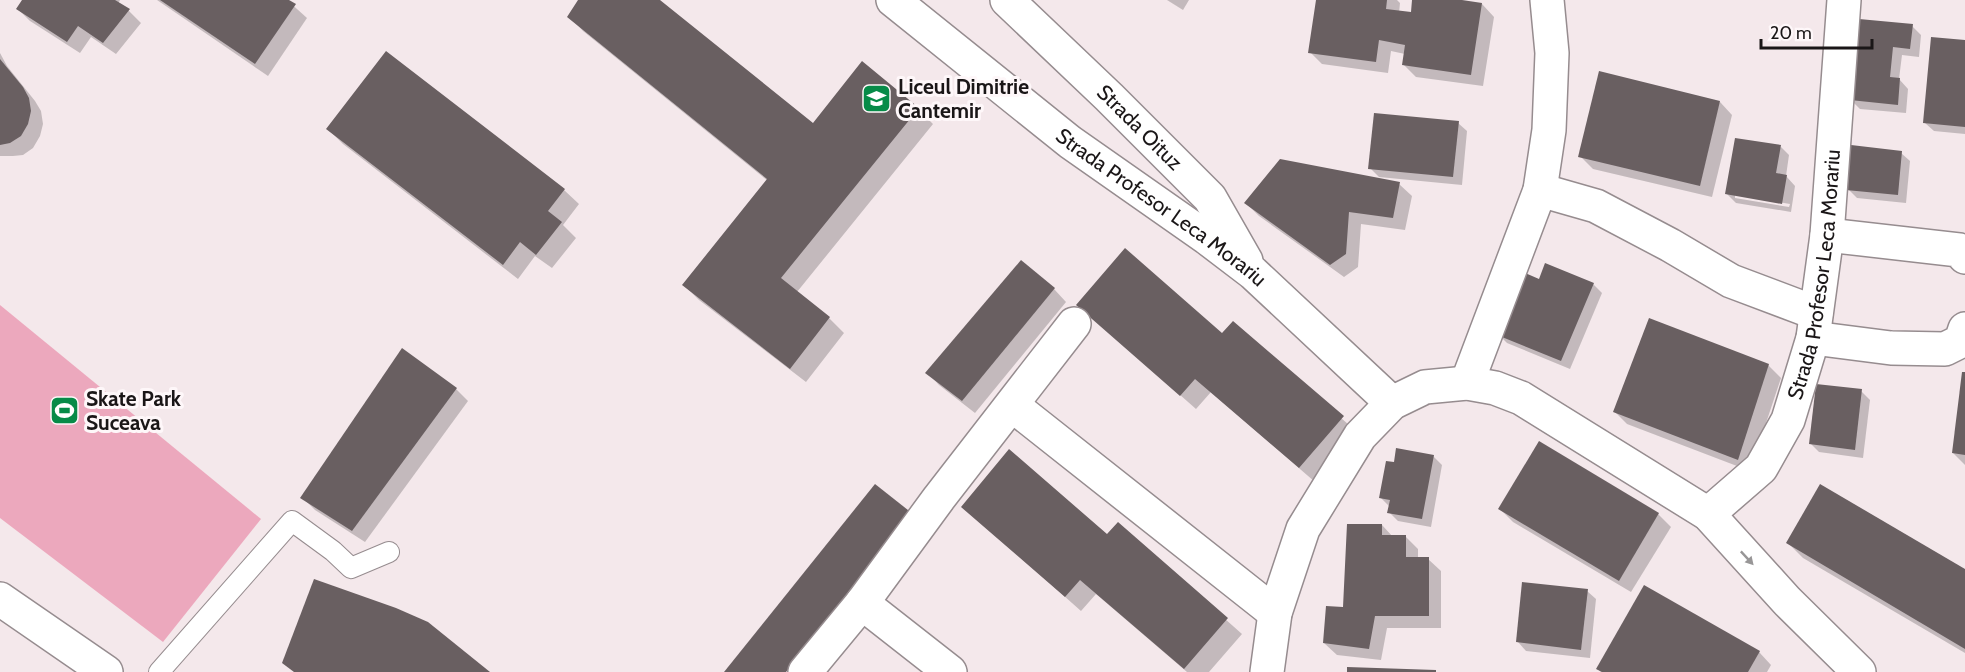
<svg xmlns="http://www.w3.org/2000/svg" width="1965" height="672" font-family="Cabin,sans-serif">
<rect width="100%" height="100%" fill="#f4e8eb"/>
<path fill="#eca8bd" d="M0 305 261 519 163 642 0 518Z"/>
<g fill="#0003" fill-rule="evenodd">
<path d="M24 0H120L118 4 129 11 141 23 116 54 91 37 80 53 30 21 18 9Z"/>
<path d="M157 0H287L307 18 268 76Z"/>
<path d="M580 0H658L813 125 862 63 918 109 933 124 797 292 829 318 844 333 806 382 699 300 684 285 768 181 583 31 569 16Z"/>
<path d="M1167 0H1189L1183 10Z"/>
<path d="M1318 0H1397L1400 3 1399 13 1412 14 1414 0H1452L1482 4 1494 17 1483 86 1416 77 1403 64 1405 54 1391 51 1388 73 1322 64 1310 52Z"/>
<path d="M1860 20 1912 26 1921 35 1919 57 1902 55 1899 79 1908 89 1906 113 1860 109 1851 100Z"/>
<path d="M1965 41V134L1934 131 1925 123Z"/>
<path d="M0 53 7 66 35 101 41 111 43 124 40 136 33 148 23 155 13 156H0Z"/>
<path d="M1720 102 1732 115 1712 197 1593 169 1580 156Z"/>
<path d="M1458 123 1467 131 1462 185 1379 177 1370 168Z"/>
<path d="M328 129 564 190 579 204 563 225 576 238 552 268 535 256 518 279 343 144Z"/>
<path d="M1781 147 1789 155 1786 176 1795 186 1791 212 1736 203 1727 194ZM1735 195 1790 204 1789 207 1735 198Z"/>
<path d="M1901 153 1910 161 1906 203 1857 198 1848 189Z"/>
<path d="M1399 184 1412 196 1405 230 1361 224 1358 267 1344 277 1259 216 1246 203Z"/>
<path d="M1540 281 1593 284 1602 293 1570 369 1507 343 1498 334Z"/>
<path d="M1054 289 1066 302 975 413 939 385 927 372Z"/>
<path d="M1078 305 1223 335 1233 323 1357 432 1315 482 1211 392 1196 409Z"/>
<path d="M1768 365 1781 378 1750 471 1627 424 1615 412Z"/>
<path d="M1965 374V465L1953 453Z"/>
<path d="M456 389 468 401 365 542 315 510 302 497Z"/>
<path d="M1861 391 1870 400 1863 458 1819 452 1810 443Z"/>
<path d="M1540 443 1658 514 1671 527 1631 592 1513 522 1500 509Z"/>
<path d="M1433 456 1442 465 1431 527 1398 521 1389 512 1390 507 1381 498 1395 464Z"/>
<path d="M963 506 1107 536 1118 524 1242 634 1209 672H1187L1096 594 1081 611Z"/>
<path d="M1382 525 1393 537H1406L1418 549V559H1428L1441 571V628H1387L1381 660 1337 655 1324 643 1344 608Z"/>
<path d="M1788 543 1965 571V653L1803 558Z"/>
<path d="M1587 591 1596 599 1590 658 1526 651 1518 642Z"/>
<path d="M1759 652 1771 665 1767 672H1601L1598 669Z"/>
</g>
<g fill="#695f61">
<path d="M22 0H115L130 9 103 43 78 26 67 42 16 9Z"/>
<path d="M160 0H289L296 4 255 64Z"/>
<path d="M578 0H660L813 123 862 61 919 108 781 278 830 317 790 369 682 285 767 179 567 17Z"/>
<path d="M1316 0H1387L1386 9 1411 12 1412 0H1462L1482 3 1471 75 1402 65 1405 45 1379 40 1376 62 1308 53Z"/>
<path d="M1859 19 1913 24 1910 49 1893 47 1890 77 1900 78 1898 105 1850 100Z"/>
<path d="M1931 37 1965 40V127L1923 123Z"/>
<path d="M386 51 565 189 548 211 562 222 536 255 520 242 503 265 326 129Z"/>
<path d="M0 59 23 87 29 98 31 111 28 124 21 136 10 143 0 145Z"/>
<path d="M1599 71 1720 101 1700 186 1578 157Z"/>
<path d="M1374 113 1459 121 1453 177 1368 169Z"/>
<path d="M1735 138 1781 145 1776 173 1787 175 1782 204 1725 194Z"/>
<path d="M1851 145 1902 151 1898 195 1846 190Z"/>
<path d="M1280 159 1400 182 1393 218 1349 212 1346 254 1330 265 1244 203Z"/>
<path d="M1125 248 1222 333 1233 321 1344 416 1299 468 1195 379 1180 396 1076 305Z"/>
<path d="M1021 260 1055 288 962 401 925 373Z"/>
<path d="M1545 263 1594 283 1561 361 1497 335 1523 272 1539 279Z"/>
<path d="M1649 318 1769 364 1738 460 1613 412Z"/>
<path d="M402 348 457 388 352 531 300 498Z"/>
<path d="M1962 372H1965V455L1952 453Z"/>
<path d="M1816 384 1862 389 1855 450 1809 444Z"/>
<path d="M1539 441 1659 513 1619 581 1498 509Z"/>
<path d="M1396 448 1434 455 1422 519 1387 513 1390 500 1379 498 1386 461 1394 462Z"/>
<path d="M1009 449 1107 534 1118 522 1228 618 1184 669 1080 580 1065 597 961 507Z"/>
<path d="M875 484 913 514 786 672H724Z"/>
<path d="M1820 484 1965 569V649L1786 543Z"/>
<path d="M1347 524H1382V535H1406V557H1429V616H1375L1369 649 1323 643 1326 606 1343 607Z"/>
<path d="M314 579 396 608 428 622 490 672H294L282 663Z"/>
<path d="M1522 582 1588 589 1581 650 1516 642Z"/>
<path d="M1644 585 1760 651 1748 672H1602L1596 669Z"/>
<path d="M1347 667 1436 670V672H1347Z"/>
</g>
<g fill="none" stroke-linecap="round" stroke-linejoin="round">
<defs>
<path id="lane" d="M159 672 292 521 333 551 351 568 389 552"/>
<g id="street">
<path id="s1" d="M893 0 1070 142 1207 238 1253 273 1392 403"/>
<path id="s2" d="M1007 0 1109 97 1210 198 1246 261"/>
<path d="M1540 190 1596 206 1670 245 1731 281 1816 313"/>
<path d="M1827 235 1959 250 1965 257"/>
<path d="M1813 338 1891 348 1945 349 1961 341 1965 329"/>
<path d="M1467 383 1540 190 1549 130 1552 53 1547 0"/>
<path d="M1012 405 1275 613"/>
<path id="s3" d="M1708 514 1761 468 1788 420 1813 338 1827 235 1844 0"/>
<path d="M862 603 950 672"/>
<path d="M805 672 862 603 939 498 1074 324"/>
<path d="M1267 672 1275 613 1303 529 1360 436 1392 403 1425 387 1467 383 1495 388 1521 398 1708 514 1787 601 1859 672"/>
</g>
<path id="secondary" d="M0 599 106 672"/>
</defs>
<use href="#lane" stroke="#968c8f" stroke-width="22"/>
<use href="#street" stroke="#968c8f" stroke-width="36"/>
<use href="#secondary" stroke="#968c8f" stroke-width="36"/>
<use href="#lane" stroke="#fff" stroke-width="20"/>
<use href="#street" stroke="#fff" stroke-width="33"/>
<use href="#secondary" stroke="#fff" stroke-width="33"/>
</g>
<defs><path id="oneway-solid" d="M-6-.8H1V-3.2L6.5 0L1 3.2V.8H-6Z" transform="scale(1.5)"/></defs>
<use fill="#989697" href="#oneway-solid" transform="translate(1747 558) rotate(47)"/>
<defs>
<symbol id="university-square" viewBox="-11 -11 22 22"><rect x="-9" y="-9" width="18" height="18" rx="4" fill="#078b48" stroke="#fef7f9"/><path d="M0-5L7-2L0 1L-7-2ZM-4 1L0 2.5L4 1V4Q0 6-4 4Z" fill="#fff"/></symbol>
<symbol id="stadium-square" viewBox="-11 -11 22 22"><rect x="-9" y="-9" width="18" height="18" rx="4" fill="#078b48" stroke="#fef7f9"/><path d="M0-5a6.5 5 0 1 0 0 10a6.5 5 0 1 0 0-10ZM-3.5-1.8h7v3.6h-7Z" fill="#fff"/></symbol>
</defs>
<g fill-rule="evenodd">
<use href="#university-square" x="860" y="82" width="33" height="33"/>
<use href="#stadium-square" x="48" y="394" width="33" height="33"/>
</g>
<g text-anchor="middle" stroke-width="6" stroke-linejoin="round" paint-order="stroke">
<g font-size="21" font-weight="bold" fill="#1a1617" stroke="#fef7f9" text-anchor="start">
<text x="898" y="94">Liceul Dimitrie<tspan x="898" dy="24">Cantemir</tspan></text>
<text x="86" y="406">Skate Park<tspan x="86" dy="24">Suceava</tspan></text>
</g>
<g font-size="21" fill="#1a1617" stroke="#fef7f9">
<text dy="7" stroke="none"><textPath href="#s2" startOffset="184">Strada Oituz</textPath></text>
<text dy="7" stroke="none"><textPath href="#s1" startOffset="339">Strada Profesor Leca Morariu</textPath></text>
<text dy="7" stroke="none"><textPath href="#s3" startOffset="274">Strada Profesor Leca Morariu</textPath></text>
</g>
</g>
<path d="M1761 39v9h111v-9" fill="none" stroke="#1a1617" stroke-width="3"/>
<text x="1770" y="39" font-size="18" fill="#1a1617" stroke="#fef7f9" stroke-width="4.5" paint-order="stroke">20 m</text>
</svg>
